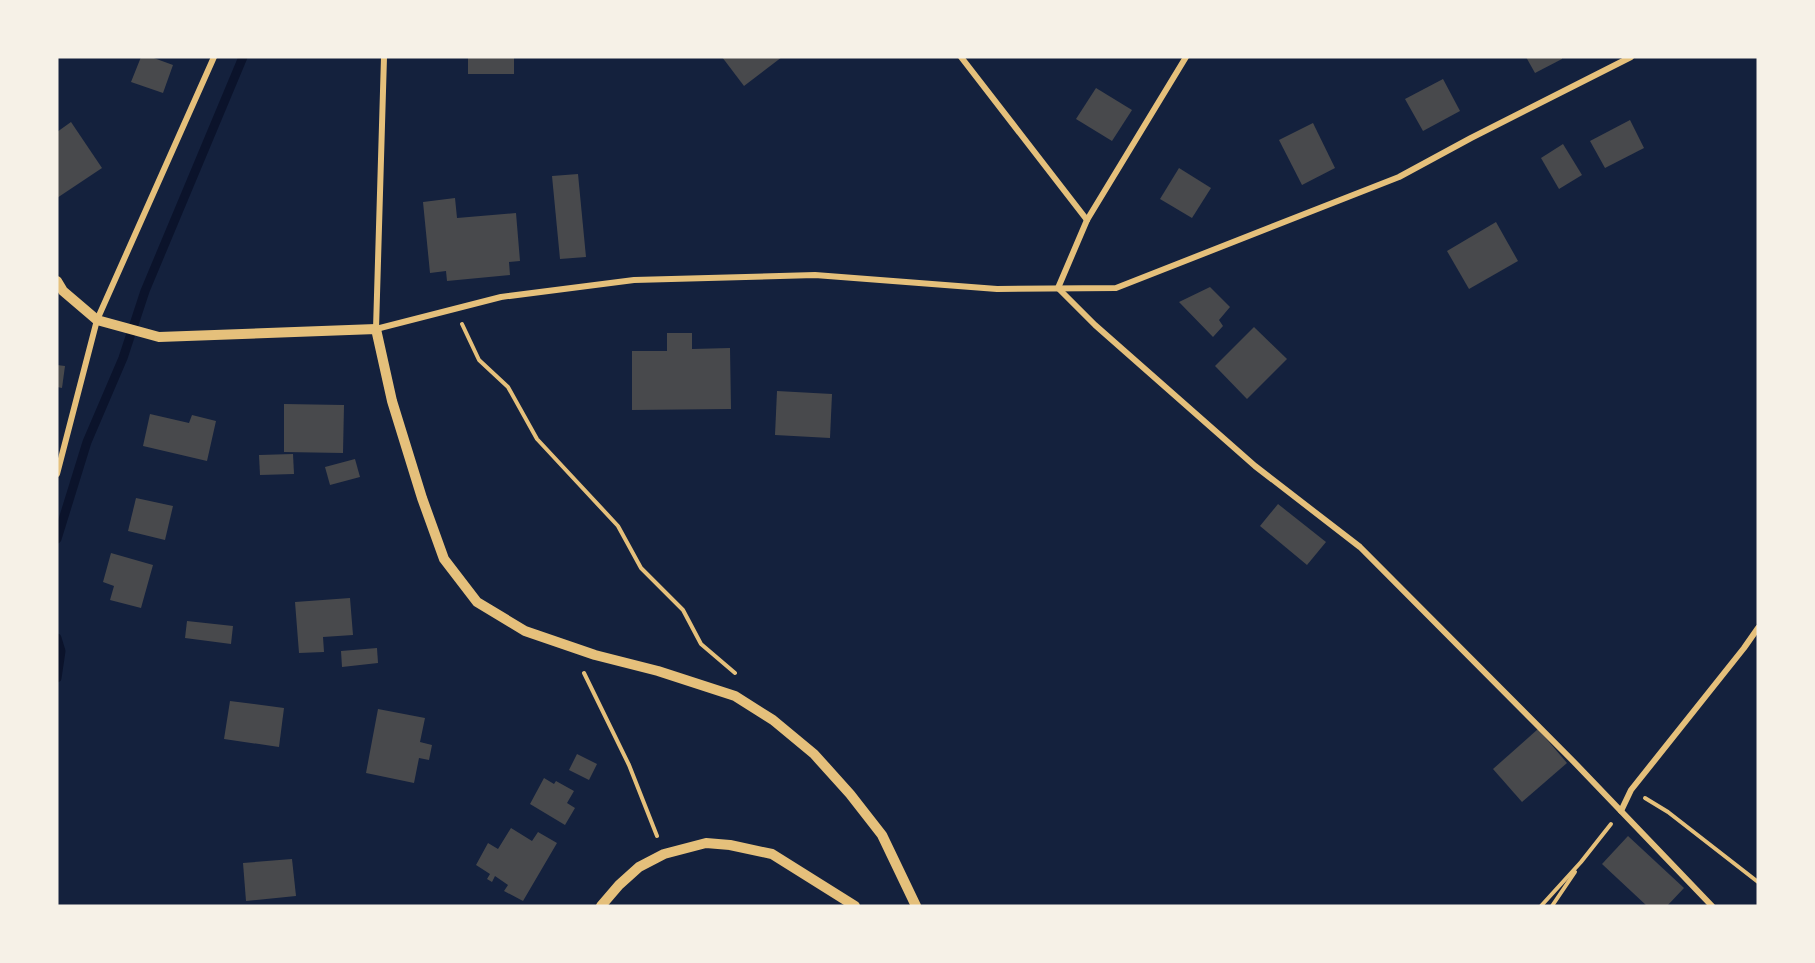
<svg xmlns="http://www.w3.org/2000/svg" width="1815" height="963" font-family="Ubuntu,sans-serif">
<rect width="100%" height="100%" fill="#14213d"/>
<g fill="none" stroke-linecap="round" stroke-linejoin="round">
<g stroke="#0b132b" stroke-width="9">
<path d="M57 539 87 442 123 358 145 291 243 57"/>
<path d="M57 638 61 651 57 678"/>
</g>
</g>
<g fill="#48494c">
<path d="M141 57H151L173 65 163 93 131 82Z"/>
<rect x="468" y="57" width="46" height="17"/>
<path d="M722 57H782L744 86Z"/>
<path d="M1526 57H1562V59L1535 73Z"/>
<path d="M1443 79 1460 111 1423 131 1405 99Z"/>
<path d="M1096 88 1132 110 1112 141 1076 119Z"/>
<path d="M1630 120 1644 148 1605 168 1590 141Z"/>
<path d="M71 122 102 168 57 198V132Z"/>
<path d="M1313 123 1335 168 1302 185 1279 140Z"/>
<path d="M1563 144 1582 175 1559 189 1541 158Z"/>
<path d="M1179 168 1211 188 1192 218 1160 199Z"/>
<path d="M578 174 586 257 560 259 552 176Z"/>
<path d="M455 198 457 218 516 213 520 261 509 262 510 275 447 281 446 271 430 273 423 202Z"/>
<path d="M1496 222 1518 261 1469 289 1447 251Z"/>
<path d="M1210 287 1230 307 1219 320 1223 326 1213 337 1179 302Z"/>
<path d="M1254 327 1287 359 1247 399 1215 366Z"/>
<path d="M667 333H692V349L730 348 731 409 632 410V351H667Z"/>
<path d="M57 365 65 366 62 388 57 387Z"/>
<path d="M777 391 832 394 830 438 775 435Z"/>
<path d="M284 404 344 405 343 453 284 452Z"/>
<path d="M150 414 189 423 192 415 216 421 207 461 143 446Z"/>
<path d="M293 454 294 474 260 475 259 455Z"/>
<path d="M355 459 360 477 330 485 325 467Z"/>
<path d="M136 498 173 506 165 540 128 531Z"/>
<path d="M1278 504 1326 542 1307 565 1260 526Z"/>
<path d="M111 553 153 565 141 608 110 600 114 586 103 582Z"/>
<path d="M350 598 353 635 323 637 324 652 299 653 295 602Z"/>
<path d="M187 621 233 626 231 644 185 638Z"/>
<path d="M377 648 378 663 342 667 341 651Z"/>
<path d="M230 701 284 708 279 747 224 739Z"/>
<path d="M378 709 425 718 420 742 432 745 429 760 419 758 414 783 366 773Z"/>
<path d="M1538 729 1567 763 1522 802 1493 769Z"/>
<path d="M577 754 597 764 589 780 569 770Z"/>
<path d="M544 778 554 784 556 781 574 791 567 803 575 808 565 825 530 804Z"/>
<path d="M511 828 532 841 538 832 557 843 523 901 504 891 508 885 495 876 492 882 487 879 490 874 476 865 488 843 498 849Z"/>
<path d="M1628 836 1684 888 1667 906H1647L1602 864Z"/>
<path d="M292 859 296 896 246 901 243 863Z"/>
</g>
<g fill="none" stroke-linecap="round" stroke-linejoin="round">
<g stroke="#e5c07b" stroke-width="4">
<path d="M462 324 479 360 508 387 537 439 618 526 641 568 683 610 701 644 735 673"/>
<path d="M584 673 629 765 657 836"/>
<path d="M1645 798 1668 812 1758 882"/>
<path d="M1541 906 1581 862 1611 824"/>
<path d="M1552 906 1575 872"/>
</g>
<g stroke="#e5c07b" stroke-width="6">
<path d="M384 57 376 329 501 297 634 280 815 275 997 289 1116 288 1399 177 1471 138 1631 57"/>
<path d="M961 57 1087 220"/>
<path d="M1058 288 1095 325 1255 466 1360 547 1572 760 1712 906"/>
<path d="M1058 288 1087 220 1186 57"/>
<path d="M57 474 97 320 214 57"/>
<path d="M1621 811 1631 790 1744 648 1758 628"/>
</g>
<g stroke="#e5c07b" stroke-width="10">
<path d="M57 281 63 291 97 320 159 337 376 329 392 401 422 498 444 559 477 602 525 631 595 655 658 671 735 696 773 720 814 754 850 794 882 835 916 906"/>
<path d="M601 906 619 885 639 867 664 854 706 843 730 845 772 854 855 906"/>
</g>
</g>
<rect width="1815" height="963" fill="none" stroke="#f6f1e7" stroke-width="117"/>
</svg>
